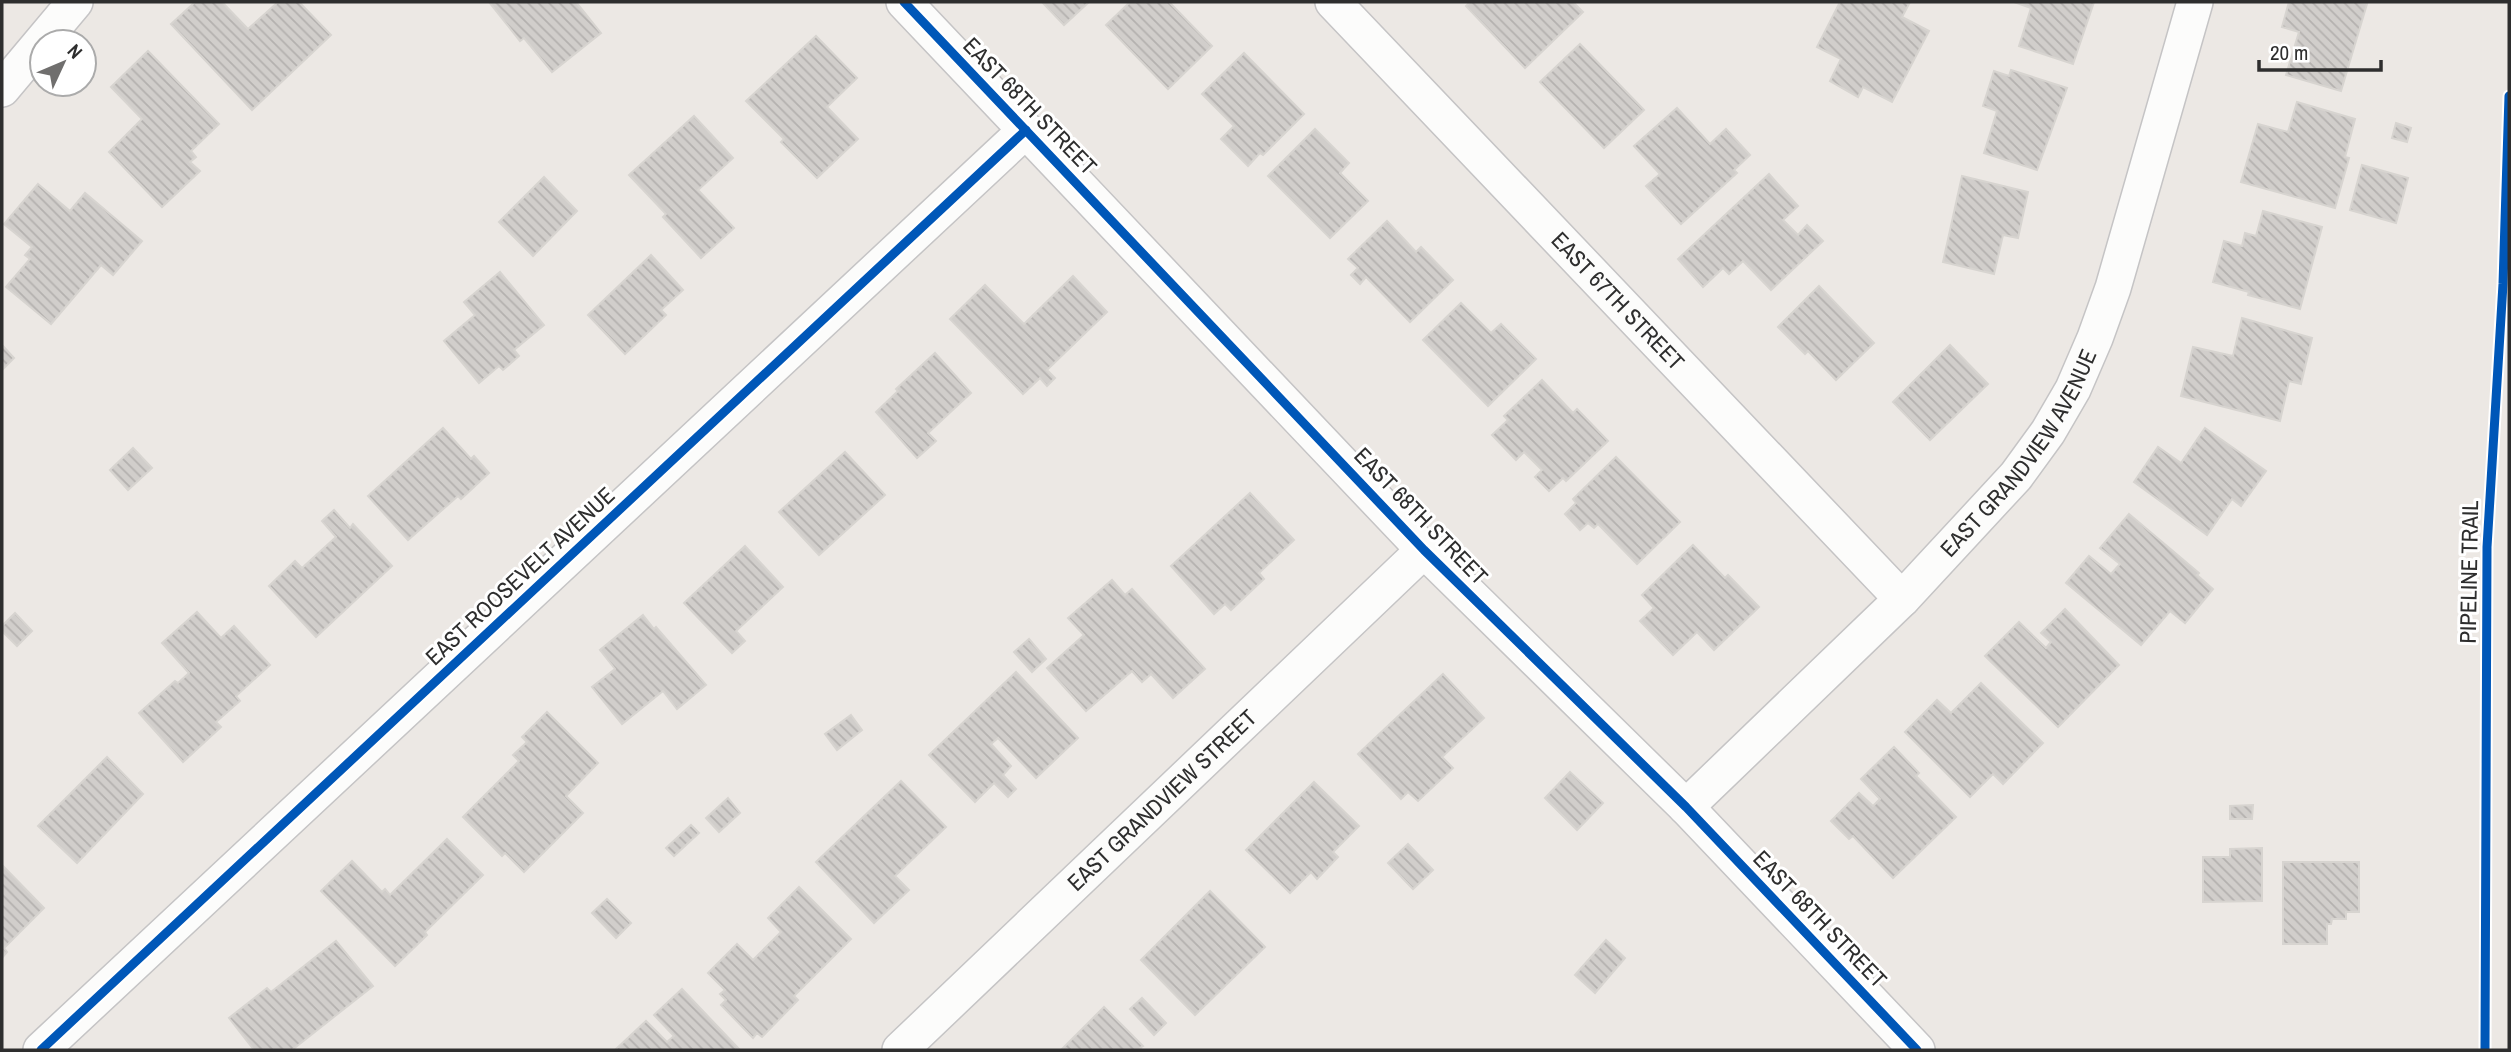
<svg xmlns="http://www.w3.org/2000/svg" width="2511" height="1052" font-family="'Archivo Narrow',sans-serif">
<defs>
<pattern id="building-back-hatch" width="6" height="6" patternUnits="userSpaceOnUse" patternTransform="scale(1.75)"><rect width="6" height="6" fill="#d1cecb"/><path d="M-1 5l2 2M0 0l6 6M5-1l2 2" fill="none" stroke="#b4b1af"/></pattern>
</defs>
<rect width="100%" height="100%" fill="#ece8e4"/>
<g fill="url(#building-back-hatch)" stroke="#d7d4d0" stroke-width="2">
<path d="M195 2H222L248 29 278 2H299L331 35 252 110 171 24Z"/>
<path d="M489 2H576L601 33 552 72 524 38 520 41Z"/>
<path d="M1042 2H1089L1064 25Z"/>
<path d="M1130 2H1169L1212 46 1168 89 1106 25Z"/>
<path d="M1470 2H1573L1583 12 1525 68 1466 6Z"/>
<path d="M1840 2H1910L1902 17 1929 31 1892 102 1863 87 1858 97 1830 81 1841 59 1817 47Z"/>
<path d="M2014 2H2094L2073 64 2019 46 2031 8Z"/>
<path d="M2289 2H2360L2367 4 2341 91 2286 75 2299 32 2282 27Z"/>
<path d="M816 36 857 78 827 107 858 139 817 178 781 142 784 139 746 101Z"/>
<path d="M1580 44 1644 110 1604 148 1540 82Z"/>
<path d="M148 51 219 124 191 151 196 157 190 162 200 171 162 207 109 152 142 119 111 87Z"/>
<path d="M1244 53 1304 114 1263 155 1260 153 1248 166 1221 139 1234 126 1202 94Z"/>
<path d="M2011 70 2067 88 2037 170 1984 153 1997 111 1983 106 1994 71 2009 76Z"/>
<path d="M2297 102 2355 119 2345 157 2349 158 2335 208 2241 182 2258 124 2288 132Z"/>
<path d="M1677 108 1710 144 1726 129 1750 155 1734 170 1737 173 1681 224 1646 186 1660 174 1634 146Z"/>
<path d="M694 116 733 158 698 190 734 228 701 258 663 217 666 214 629 175Z"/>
<path d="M2396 123 2411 128 2407 142 2392 138Z"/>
<path d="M1315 129 1349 163 1340 173 1368 201 1330 238 1268 176Z"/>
<path d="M2362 165 2408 178 2396 223 2350 210Z"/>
<path d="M1769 174 1798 206 1783 220 1798 235 1807 225 1823 241 1771 290 1743 261 1729 274 1723 268 1703 287 1678 259Z"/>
<path d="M1962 176 2028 192 2018 238 2003 235 1994 274 1943 262Z"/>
<path d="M544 177 577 211 533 256 499 222Z"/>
<path d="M38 184 70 211 85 193 142 241 113 275 101 265 51 324 6 287 30 259 25 255 32 247 4 224Z"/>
<path d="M2263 211 2322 227 2300 309 2248 295 2249 292 2213 282 2224 241 2242 246 2245 233 2256 236Z"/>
<path d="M1387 221 1416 252 1421 247 1453 280 1410 322 1366 277 1360 284 1351 275 1358 268 1348 259Z"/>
<path d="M651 255 683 290 661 310 666 315 625 354 588 315Z"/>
<path d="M500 272 544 325 514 350 519 356 503 370 499 366 479 383 444 341 475 315 464 302Z"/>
<path d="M1073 276 1107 312 1047 370 1055 378 1047 386 1040 378 1023 394 950 319 985 285 1024 324Z"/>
<path d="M1819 286 1874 343 1836 380 1808 351 1805 354 1778 327Z"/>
<path d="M1461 303 1491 333 1501 324 1536 359 1488 406 1423 340Z"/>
<path d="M2242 318 2312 338 2301 384 2289 381 2280 421 2181 396 2193 347 2233 356Z"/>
<path d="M2 345 14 358 2 370Z"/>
<path d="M1950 345 1988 384 1930 440 1893 402Z"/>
<path d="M935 353 971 393 928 433 936 441 917 458 876 412 898 391 896 389Z"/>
<path d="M1542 380 1573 413 1577 409 1608 441 1566 481 1563 478 1549 491 1535 477 1542 470 1524 452 1516 460 1492 435 1508 420 1504 416Z"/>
<path d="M443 428 471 459 474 456 489 473 461 499 458 496 408 540 368 496Z"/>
<path d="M2205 428 2266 471 2241 506 2232 499 2207 535 2134 482 2158 447 2181 463Z"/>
<path d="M133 448 152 468 128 490 110 470Z"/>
<path d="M845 452 885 495 819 555 779 512Z"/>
<path d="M1616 457 1680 522 1637 564 1598 524 1594 528 1588 523 1580 530 1565 514 1576 503 1573 499Z"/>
<path d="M1250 493 1294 540 1259 573 1264 579 1231 610 1225 604 1214 614 1171 566Z"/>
<path d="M334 510 350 528 353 524 392 566 316 637 269 586 295 561 302 568 336 537 322 521Z"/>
<path d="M2129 514 2199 573 2197 575 2213 589 2185 623 2170 611 2141 645 2066 583 2089 556 2111 574 2120 564 2100 548Z"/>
<path d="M1693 545 1725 578 1728 575 1759 607 1714 650 1697 632 1673 655 1640 621 1654 608 1642 595Z"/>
<path d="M745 546 783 587 736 631 745 641 732 653 684 603Z"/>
<path d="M1112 580 1125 595 1132 589 1205 669 1173 698 1151 674 1142 682 1132 671 1086 711 1047 668 1084 635 1068 618Z"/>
<path d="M2065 609 2119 665 2058 727 1985 656 2019 622 2046 648 2051 642 2041 633Z"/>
<path d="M197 612 221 638 234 626 270 665 236 696 240 701 216 722 221 727 183 762 139 713 175 681 178 683 189 673 162 643Z"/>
<path d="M15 613 32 631 17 646 2 631V626Z"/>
<path d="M643 615 654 629 656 627 706 685 677 709 663 691 622 724 592 687 615 669 600 650Z"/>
<path d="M1029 639 1046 659 1032 672 1014 652Z"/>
<path d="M1016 672 1078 738 1036 778 998 738 991 744 1011 766 1003 775 1016 789 1008 797 994 783 975 802 929 755Z"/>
<path d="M1443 674 1484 718 1442 757 1453 768 1418 801 1408 792 1401 799 1358 754Z"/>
<path d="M1981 683 2043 743 2003 784 1993 774 1970 797 1905 732 1937 700 1951 713Z"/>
<path d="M547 712 598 763 566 796 583 813 524 872 505 853 502 856 463 817 519 761 513 755 527 742 522 737Z"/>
<path d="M851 715 862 730 837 750 825 734Z"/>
<path d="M1894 747 1919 773 1916 776 1956 817 1893 878 1853 836 1849 839 1831 821 1859 793 1873 806 1880 799 1861 779Z"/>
<path d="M107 757 143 794 77 863 38 826Z"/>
<path d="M1570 772 1603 803 1577 830 1545 798Z"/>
<path d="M901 781 946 827 895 876 909 890 874 923 816 862Z"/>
<path d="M1314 782 1359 826 1333 852 1338 857 1317 879 1311 872 1290 893 1246 850Z"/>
<path d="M728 798 740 813 719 832 706 818Z"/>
<path d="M2253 805 2252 819H2230V806Z"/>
<path d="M691 825 699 833 674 856 666 848Z"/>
<path d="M447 839 483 875 425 932 427 935 395 966 321 891 352 861 382 892 385 889 390 895Z"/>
<path d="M1408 844 1433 870 1413 889 1388 863Z"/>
<path d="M2262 848V901L2203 902V857H2230V849Z"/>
<path d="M2283 862H2359V912H2346V919H2332L2331 924H2327V944H2283Z"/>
<path d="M2 865 44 908 4 948 7 952 2 958Z"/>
<path d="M799 887 851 939 794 996 798 1000 762 1037 757 1033 753 1038 721 1005 726 1000 720 994 725 990 708 973 737 944 753 960 781 932 768 918Z"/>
<path d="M1210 891 1265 947 1195 1015 1141 960Z"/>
<path d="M607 899 631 923 616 938 592 913Z"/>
<path d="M1606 940 1625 958 1595 993 1575 975Z"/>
<path d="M336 941 373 986 292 1050H254L229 1018 267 988 271 992Z"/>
<path d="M682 989 740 1050H615L646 1021 667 1042 674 1036 654 1015Z"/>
<path d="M1142 998 1166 1023 1154 1035 1130 1009Z"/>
<path d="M1104 1007 1143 1046 1140 1048 1142 1050H1061Z"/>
</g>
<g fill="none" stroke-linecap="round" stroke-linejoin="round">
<defs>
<g id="street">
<path d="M904 2 1424 550 1686 807 1917 1050"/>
<path id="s1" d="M1333 2 1902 599"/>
<path d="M2 89 75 2"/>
<path id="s2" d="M1686 807 1902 599 2016 476 2048 432 2073 389 2095 338 2113 288 2195 2"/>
<path d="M41 1050 1026 130"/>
<path id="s3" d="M900 1050 1424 550"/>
</g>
</defs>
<use href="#street" stroke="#c5c4c5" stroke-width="38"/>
<use href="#street" stroke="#fcfcfb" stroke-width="35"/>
<defs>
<g id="cycleway">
<path d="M904 2 1424 550 1686 807 1917 1050"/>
<path d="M41 1050 1026 130"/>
<path d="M2485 1050 2487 547 2503 284 2509 96"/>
</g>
</defs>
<use href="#cycleway" stroke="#fff" stroke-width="13"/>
<use href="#cycleway" stroke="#0057b8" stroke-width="9"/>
</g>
<g text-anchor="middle" stroke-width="6" stroke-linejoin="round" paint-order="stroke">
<g font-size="23" fill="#2e2e2e" stroke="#fff">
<text transform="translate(1030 106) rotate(46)" y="8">EAST 68TH STREET</text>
<text dy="8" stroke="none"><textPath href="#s1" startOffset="413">EAST 67TH STREET</textPath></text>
<text dy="8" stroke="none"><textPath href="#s2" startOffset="488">EAST GRANDVIEW AVENUE</textPath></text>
<text transform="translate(1421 516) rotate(46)" y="8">EAST 68TH STREET</text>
<text transform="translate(2469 572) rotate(-89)" y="8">PIPELINE TRAIL</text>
<text transform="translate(520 576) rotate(-43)" y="8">EAST ROOSEVELT AVENUE</text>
<text dy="8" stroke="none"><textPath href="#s3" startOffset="362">EAST GRANDVIEW STREET</textPath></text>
<text transform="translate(1820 919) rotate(46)" y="8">EAST 68TH STREET</text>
</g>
</g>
<rect width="2511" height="1052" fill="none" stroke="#2e2e2e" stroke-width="7"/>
<g transform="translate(63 63) rotate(46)"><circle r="33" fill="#ffffff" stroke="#ababab" stroke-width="2"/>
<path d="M0-5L12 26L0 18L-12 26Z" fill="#706f6e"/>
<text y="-10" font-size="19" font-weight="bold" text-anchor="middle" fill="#2e2e2e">N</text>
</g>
<path d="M2259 60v10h122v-10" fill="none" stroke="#2e2e2e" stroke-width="3.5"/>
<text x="2270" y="60" font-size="21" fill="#2e2e2e" stroke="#ffffff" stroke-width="5" paint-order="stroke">20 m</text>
</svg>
